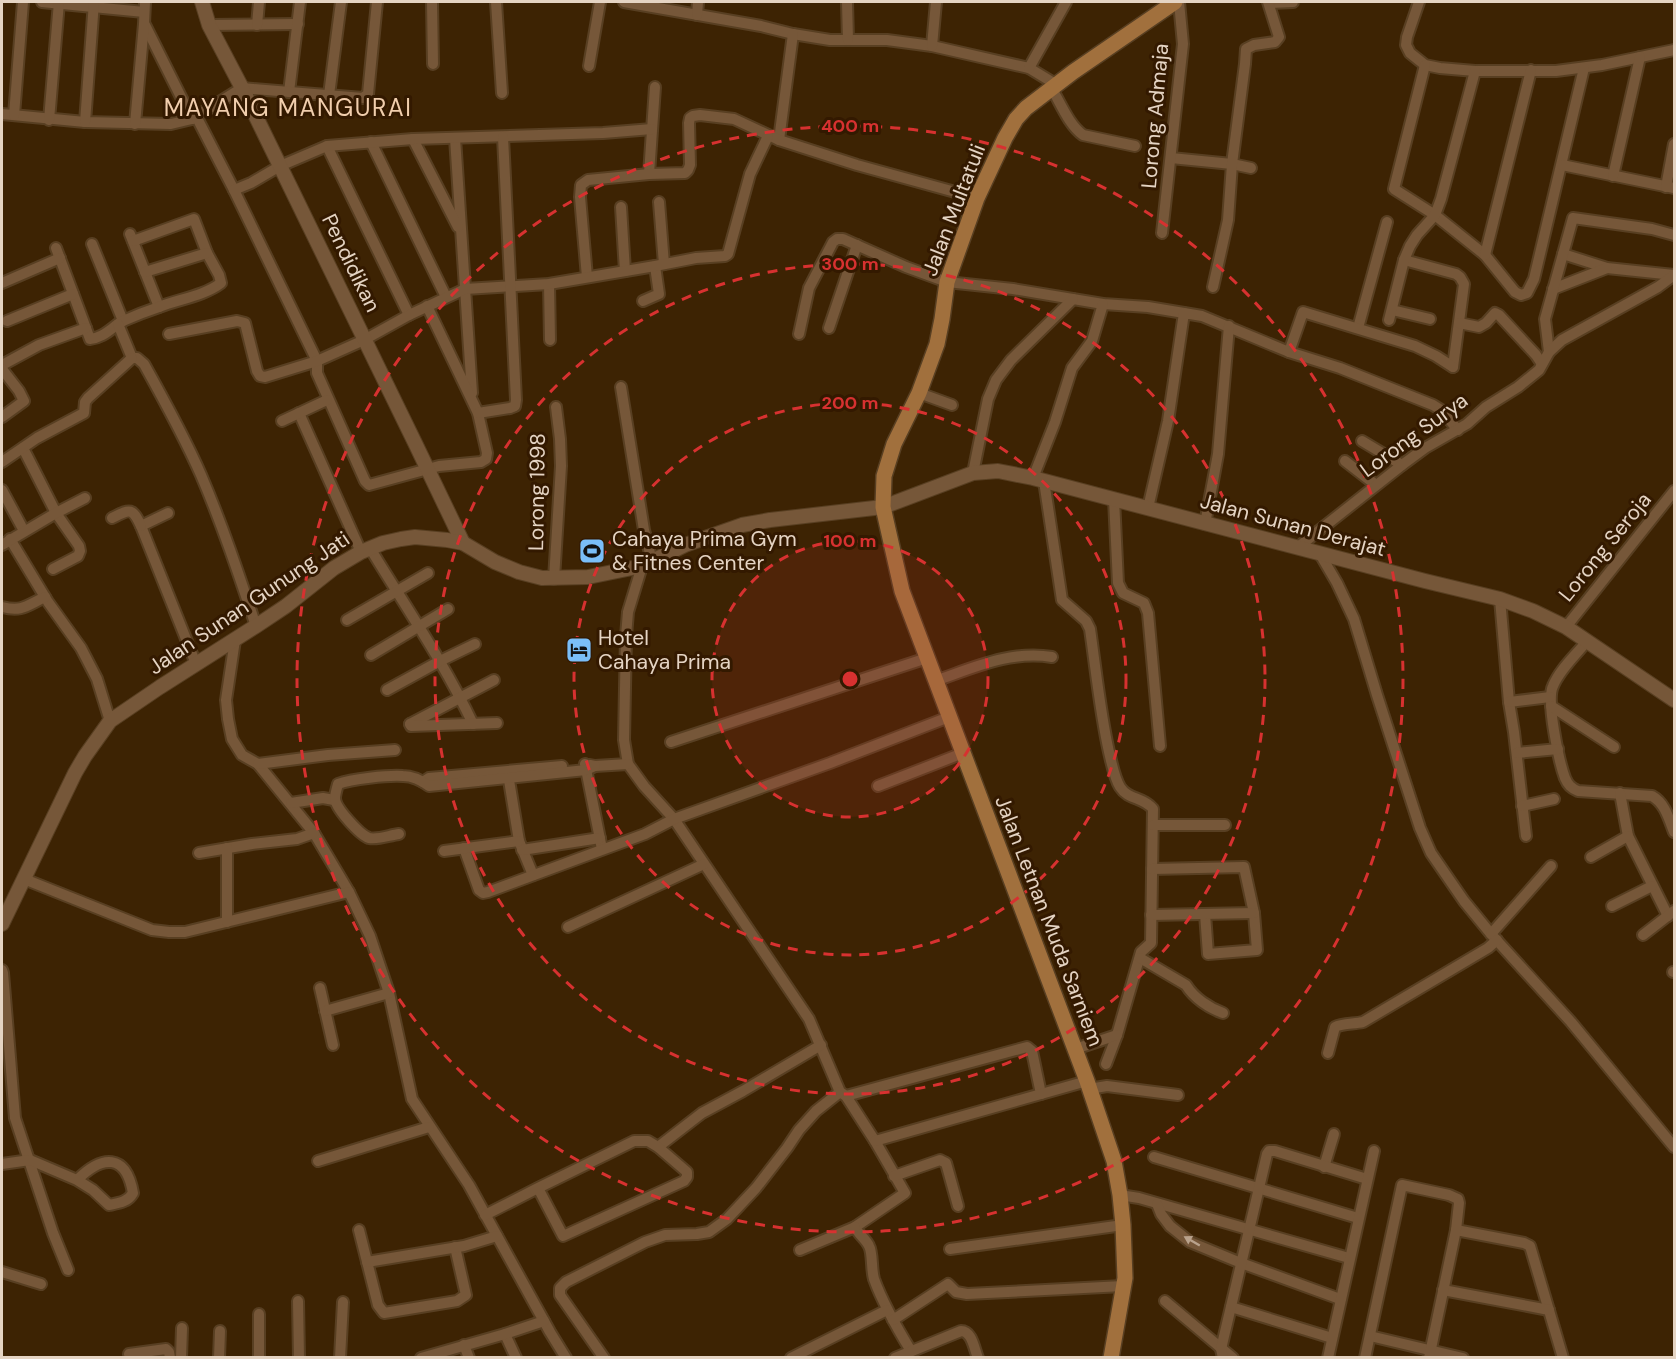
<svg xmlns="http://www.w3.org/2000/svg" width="1676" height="1359" font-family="'DM Sans',sans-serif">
<rect width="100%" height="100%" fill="#3d2303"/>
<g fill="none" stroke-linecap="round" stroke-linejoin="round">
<defs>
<g id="minor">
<path d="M42 2 144 12"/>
<path d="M432 2 433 64"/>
<path d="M496 2 502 93"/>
<path d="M624 2 761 26 793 34 830 40H887L932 46 1029 68 1057 85"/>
<path d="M847 2 848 40"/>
<path d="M1419 2 1407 37 1406 45 1410 53 1425 65 1440 68 1475 71H1556L1602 65 1674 50"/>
<path d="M1269 3 1293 2"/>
<path d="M697 15 698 2"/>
<path d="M145 25 192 119"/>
<path d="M209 25 298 24"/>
<path d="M257 25 259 2"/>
<path d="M932 46 936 2"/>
<path d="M1425 65 1394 189 1435 215 1485 255 1515 292 1521 295 1527 293 1534 279 1584 68"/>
<path d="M589 66 600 2"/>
<path d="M1029 68 1066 2"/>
<path d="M1052 89C1061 104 1069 125 1083 135L1135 146"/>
<path d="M289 92 300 2"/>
<path d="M329 95 341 2"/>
<path d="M2 114 85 122 171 124 192 119 242 88 363 98 368 94 377 2"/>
<path d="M14 115 23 2"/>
<path d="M196 116 234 190"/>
<path d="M49 120 59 2"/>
<path d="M85 122 94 2"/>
<path d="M135 124 144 24 145 2"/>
<path d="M455 138 472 393"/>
<path d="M413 139 458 227"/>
<path d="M779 140 793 34"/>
<path d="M371 142 446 297"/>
<path d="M327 146 409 315"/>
<path d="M1171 158 1232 164 1251 168"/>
<path d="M1562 165 1674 188"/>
<path d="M649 174 655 87"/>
<path d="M1613 176 1640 57"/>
<path d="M1666 187 1674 144"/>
<path d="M659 202 664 264"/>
<path d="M621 207 625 271"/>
<path d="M1162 233 1183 44 1179 2"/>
<path d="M130 234 159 307"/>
<path d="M92 244 123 321"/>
<path d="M56 248 90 339C104 338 112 327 123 321 134 316 147 311 159 307 179 299 204 296 221 283L219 275 207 253 194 219 133 241"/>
<path d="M1563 254 1607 268 1674 275"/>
<path d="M1485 255 1531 70"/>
<path d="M1404 260 1456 274 1460 277 1464 284 1453 367"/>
<path d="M145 272 207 253"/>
<path d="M587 277 580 197 581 185 588 180 649 174 685 173 688 170 690 165 689 123 690 118 693 116 700 115 734 119 779 140 857 165 977 198"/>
<path d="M2 283 60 258"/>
<path d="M549 284 550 340"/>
<path d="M1213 287 1228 220 1232 164 1245 64 1246 49 1254 45 1275 42 1279 37 1268 2"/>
<path d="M1553 289 1607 268"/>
<path d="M643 301 659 294 655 266"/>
<path d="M427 306 478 413 487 453 486 459 481 462 439 466 369 485 365 481 317 373V361L234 190 251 183 280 166 327 146 413 139 603 133 652 129"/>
<path d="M1392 310 1430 319"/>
<path d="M1389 320 1404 260 1410 246 1417 235 1435 215 1441 199 1475 71"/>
<path d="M7 321 73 294"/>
<path d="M1459 323 1479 327 1486 323 1495 313 1499 315 1536 355 1542 364"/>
<path d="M118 324 132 358H137L144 364C164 400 184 436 201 475 222 524 239 575 256 626"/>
<path d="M829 328 857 245"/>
<path d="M1358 328 1387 222"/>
<path d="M169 334 237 321 245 323 257 371 260 376 265 377 317 361 364 340 409 315 465 289 549 284 655 266 696 258 725 256 728 254 750 174 768 136"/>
<path d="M799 334 809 288 833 242 837 239H843L906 267 947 282 1013 289 1103 304 1148 307 1184 313"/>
<path d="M1289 352 1303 312 1415 346 1436 356 1453 367"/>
<path d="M1549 352 1545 319 1573 218 1652 229 1674 235"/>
<path d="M2 365 39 345 86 328"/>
<path d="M2 369 19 391 24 401 2 417"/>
<path d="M621 387 644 530 652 561"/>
<path d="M919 393 952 405"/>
<path d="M299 413 361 552"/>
<path d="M478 413 510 408 515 406 516 400 503 137"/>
<path d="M282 421 327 400"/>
<path d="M1362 441 1402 465"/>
<path d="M23 448 56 513 79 546 80 551 78 556 53 569"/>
<path d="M1345 461 1376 485"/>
<path d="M2 462 37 438 84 413 85 402 88 398 132 358"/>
<path d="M973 473 988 399 996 380 1011 360 1073 299"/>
<path d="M1033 478 1055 422 1072 368 1092 341 1103 304"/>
<path d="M1044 481 1062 600 1086 621 1090 629C1096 670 1100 712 1109 752 1112 764 1114 777 1120 787 1128 800 1144 797 1153 809L1151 943 1141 952 1117 1035 1106 1064"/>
<path d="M2 490 24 531"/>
<path d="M1114 499 1118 583 1123 593 1144 603 1148 613 1160 746"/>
<path d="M1148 508 1168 421 1184 313 1202 316 1289 352 1340 368 1433 405 1441 410 1458 430"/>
<path d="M168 513 141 526 196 664"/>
<path d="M112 518C130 509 132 507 141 526"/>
<path d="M1205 524 1218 454 1229 326"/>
<path d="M10 539 48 602 81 648 97 679 110 721"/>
<path d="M2 545 56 513 85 498"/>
<path d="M370 548C405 606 444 662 473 724"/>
<path d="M1297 548 1402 465 1425 448 1467 424 1486 407 1518 387 1539 370 1549 352 1562 340 1658 287 1674 275"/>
<path d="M1320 554 1337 583 1354 619 1377 695 1420 828 1431 853 1464 901 1491 934 1571 1022 1674 1147"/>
<path d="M642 566 628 612 626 636 624 740 628 764 644 786 674 819 809 1019 840 1092 846 1096 875 1141 905 1193 855 1227C858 1234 866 1239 869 1246 873 1253 871 1269 874 1279 883 1304 897 1328 911 1351"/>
<path d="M554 579 561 466 560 439 556 407"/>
<path d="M1500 599 1509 702 1514 732 1526 836"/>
<path d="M2 607C22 612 26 606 45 597"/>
<path d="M347 620 428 573"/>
<path d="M1566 627 1674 491"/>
<path d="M235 640 226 700 228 719 232 739 242 755 258 764 314 833 349 892 370 936 389 993 412 1099 469 1185 550 1332 566 1358"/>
<path d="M1587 641C1576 655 1560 669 1553 686 1546 700 1559 762 1565 778 1568 785 1571 788 1578 791L1652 796C1665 803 1669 819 1674 832"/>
<path d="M371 655 448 609"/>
<path d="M935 681C973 668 1011 650 1052 657"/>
<path d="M387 690 440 661 475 644"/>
<path d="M1509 702 1550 697"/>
<path d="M1551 706 1614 747"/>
<path d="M410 724 494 680"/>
<path d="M410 724 411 726 497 723"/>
<path d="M671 742 927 658"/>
<path d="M1517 753 1558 749"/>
<path d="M258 764 328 755 395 750"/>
<path d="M585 764 602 849"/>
<path d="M590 765 595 766 628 764"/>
<path d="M508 774 519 841 533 875"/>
<path d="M423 782 429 778 562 766"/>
<path d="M878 786 963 753"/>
<path d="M1620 793 1628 836 1668 916"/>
<path d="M291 803 323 798 334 800"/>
<path d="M1522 806 1554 799"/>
<path d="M1153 825H1225"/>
<path d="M399 834C390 835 378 840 369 838 360 835 335 808 335 798 335 794 337 788 338 784 351 779 388 775 403 776 413 776 421 780 429 786L586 770 595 766"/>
<path d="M464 848 479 890 483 893 488 892 645 834 674 819 830 763 949 717"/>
<path d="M522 850 600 838"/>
<path d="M444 851 519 841"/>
<path d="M199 853 252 844 297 839 314 833"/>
<path d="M1591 857 1628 836"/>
<path d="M1152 869 1244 867 1254 913 1257 950 1208 954 1205 914"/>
<path d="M24 879 152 930 169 932H185L349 892"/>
<path d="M1612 906 1652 886"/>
<path d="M1151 915 1254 913"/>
<path d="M227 922V848"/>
<path d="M568 927 704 864"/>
<path d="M1491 934 1551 866"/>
<path d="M1643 935 1674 911"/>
<path d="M1140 958 1186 985C1194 998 1209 1008 1223 1013"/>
<path d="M2 970 3 973 15 1118 53 1233 68 1270"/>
<path d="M1673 972H1674"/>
<path d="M320 988 333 1045"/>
<path d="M325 1011 389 993"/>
<path d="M1075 1049 1117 1035"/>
<path d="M1328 1053 1335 1027C1342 1023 1354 1024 1363 1022L1488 948 1497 940"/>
<path d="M1089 1089 1107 1086 1178 1095"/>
<path d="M846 1096 1027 1047 1032 1051 1041 1094"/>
<path d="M875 1141 1087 1081"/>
<path d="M658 1147 702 1113 743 1091 821 1045"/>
<path d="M1154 1157 1358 1218"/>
<path d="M318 1161 429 1127"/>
<path d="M2 1164 30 1160 77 1180C102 1155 126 1153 133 1193 128 1202 119 1203 109 1205L93 1190 77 1180"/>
<path d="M1324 1167 1334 1134"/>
<path d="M894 1176 940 1160 946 1163 958 1206"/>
<path d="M1120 1195 1139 1198 1349 1258"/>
<path d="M1157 1204 1161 1214 1170 1226 1190 1242 1241 1263 1340 1299"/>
<path d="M485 1215 538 1188 634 1141H648L658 1147 687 1172V1177L684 1181 563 1236 538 1188"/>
<path d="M359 1230 378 1305 384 1313 457 1301 466 1295 455 1247"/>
<path d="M1456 1230 1524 1243 1530 1246 1563 1358"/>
<path d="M950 1249 1123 1225"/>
<path d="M800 1250 855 1227"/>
<path d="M367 1262 464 1246 497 1236"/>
<path d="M2 1272 41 1284"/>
<path d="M1443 1290 1549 1310"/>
<path d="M298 1301 299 1358"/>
<path d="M1165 1301 1233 1358"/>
<path d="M1231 1307 1332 1338"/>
<path d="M893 1320 948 1284 956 1292 967 1294 1123 1286"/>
<path d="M505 1334 516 1358"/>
<path d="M1370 1336 1463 1358"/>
<path d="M464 1345 469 1358"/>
<path d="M129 1354 166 1349 169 1352 170 1358"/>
<path d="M181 1358 182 1328"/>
<path d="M219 1358 220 1331"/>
<path d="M259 1358V1314"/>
<path d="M340 1358 343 1302"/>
<path d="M421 1358 505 1334 544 1321"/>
<path d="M604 1358 560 1295V1288L566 1282 645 1242 665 1235 697 1234 709 1232 727 1219 756 1188 787 1148 799 1130 816 1111 840 1092"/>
<path d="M791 1358 887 1310"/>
<path d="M895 1358 961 1331C972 1331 974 1348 978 1358"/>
<path d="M1223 1358 1221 1349 1267 1154 1269 1151H1275L1367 1179"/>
<path d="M1328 1358 1374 1151"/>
<path d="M1365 1358 1402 1185 1449 1195 1458 1199 1459 1203 1456 1230 1429 1358"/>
</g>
<g id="tertiary">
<path d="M202 2 209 25 242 88 416 445 463 543"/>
<path d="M2 924 75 773 85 756 110 721 160 687 256 626 286 606 334 568 361 552 383 543 401 539 415 537 447 540 463 543 495 562 519 572 542 578 588 577 642 566 685 545 742 525 770 520 883 507 973 473 998 471 1033 478 1425 581 1500 599 1533 611 1566 627 1674 700"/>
</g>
<path id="secondary" d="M1111 1358 1125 1278 1123 1225 1120 1195 1114 1161 1087 1081 902 591 883 507 884 476 894 444 919 393 937 344 942 319 947 282 977 198 1005 138 1016 119 1026 108 1073 72 1175 2"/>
</defs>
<use href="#minor" stroke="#583f22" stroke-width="14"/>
<use href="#tertiary" stroke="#583f22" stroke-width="16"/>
<use href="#secondary" stroke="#583f22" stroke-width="18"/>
<use href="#minor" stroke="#765739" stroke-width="10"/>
<use href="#tertiary" stroke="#765739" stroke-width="14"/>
<use href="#secondary" stroke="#a1703d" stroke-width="15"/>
</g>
<defs><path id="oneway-solid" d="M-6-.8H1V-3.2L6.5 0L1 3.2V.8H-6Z" transform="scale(1.5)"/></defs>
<use fill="#b9a28c" href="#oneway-solid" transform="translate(1192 1241) rotate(-150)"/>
<circle cx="850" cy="679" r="138" fill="#d73130" fill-opacity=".12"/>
<g fill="none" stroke="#d73130" stroke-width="3" stroke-dasharray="10 8">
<circle cx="850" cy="679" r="138"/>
<circle cx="850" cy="679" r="276"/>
<circle cx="850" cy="679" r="415"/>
<circle cx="850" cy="679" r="553"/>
</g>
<defs>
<symbol id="stadium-square" viewBox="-11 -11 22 22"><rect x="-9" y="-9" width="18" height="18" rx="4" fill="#7abef8" stroke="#331900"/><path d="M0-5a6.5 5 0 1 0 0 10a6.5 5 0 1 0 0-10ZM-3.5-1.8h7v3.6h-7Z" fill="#111"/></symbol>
<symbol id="hotel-square" viewBox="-11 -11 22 22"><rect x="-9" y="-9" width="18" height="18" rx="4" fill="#7abef8" stroke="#331900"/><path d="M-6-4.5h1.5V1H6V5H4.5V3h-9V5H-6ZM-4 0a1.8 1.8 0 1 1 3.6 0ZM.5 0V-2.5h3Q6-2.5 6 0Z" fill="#111"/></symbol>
</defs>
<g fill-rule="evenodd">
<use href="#stadium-square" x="577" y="536" width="30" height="30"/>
<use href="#hotel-square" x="564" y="635" width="30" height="30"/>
</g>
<g text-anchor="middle" stroke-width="6" stroke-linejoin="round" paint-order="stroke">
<g font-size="21" fill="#e5d4c3" stroke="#331900">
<text transform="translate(1155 116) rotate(-85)" y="7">Lorong Admaja</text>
<text transform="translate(954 210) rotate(-69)" y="7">Jalan Multatuli</text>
<text transform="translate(351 263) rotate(64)" y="7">Pendidikan</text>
<text transform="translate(1414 435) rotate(-36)" y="7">Lorong Surya</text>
<text transform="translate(537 492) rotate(-89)" y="7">Lorong 1998</text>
<text transform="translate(1293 525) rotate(15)" y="7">Jalan Sunan Derajat</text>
<text transform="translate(1605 547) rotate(-51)" y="7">Lorong Seroja</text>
<text transform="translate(249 603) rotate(-34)" y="7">Jalan Sunan Gunung Jati</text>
<text transform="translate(1049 921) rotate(69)" y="7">Jalan Letnan Muda Sarniem</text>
</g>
<g font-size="21" fill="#e5d4c3" stroke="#331900" text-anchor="start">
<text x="612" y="546">Cahaya Prima Gym<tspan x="612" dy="24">&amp; Fitnes Center</tspan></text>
<text x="598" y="645">Hotel<tspan x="598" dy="24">Cahaya Prima</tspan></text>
</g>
<g font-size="24" letter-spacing="1.5" fill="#f1cead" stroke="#331900">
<text x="288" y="116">MAYANG MANGURAI</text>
</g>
</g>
<circle cx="850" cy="679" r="9" fill="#d73130" stroke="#331900" stroke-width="3"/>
<g font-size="18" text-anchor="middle" font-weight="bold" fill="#d73130" stroke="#331900" stroke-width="6" stroke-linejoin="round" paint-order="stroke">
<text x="850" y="132">400 m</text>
<text x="850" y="270">300 m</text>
<text x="850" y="409">200 m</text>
<text x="850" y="547">100 m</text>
</g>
<rect width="1676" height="1359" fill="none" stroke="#e5d4c3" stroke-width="6"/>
</svg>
